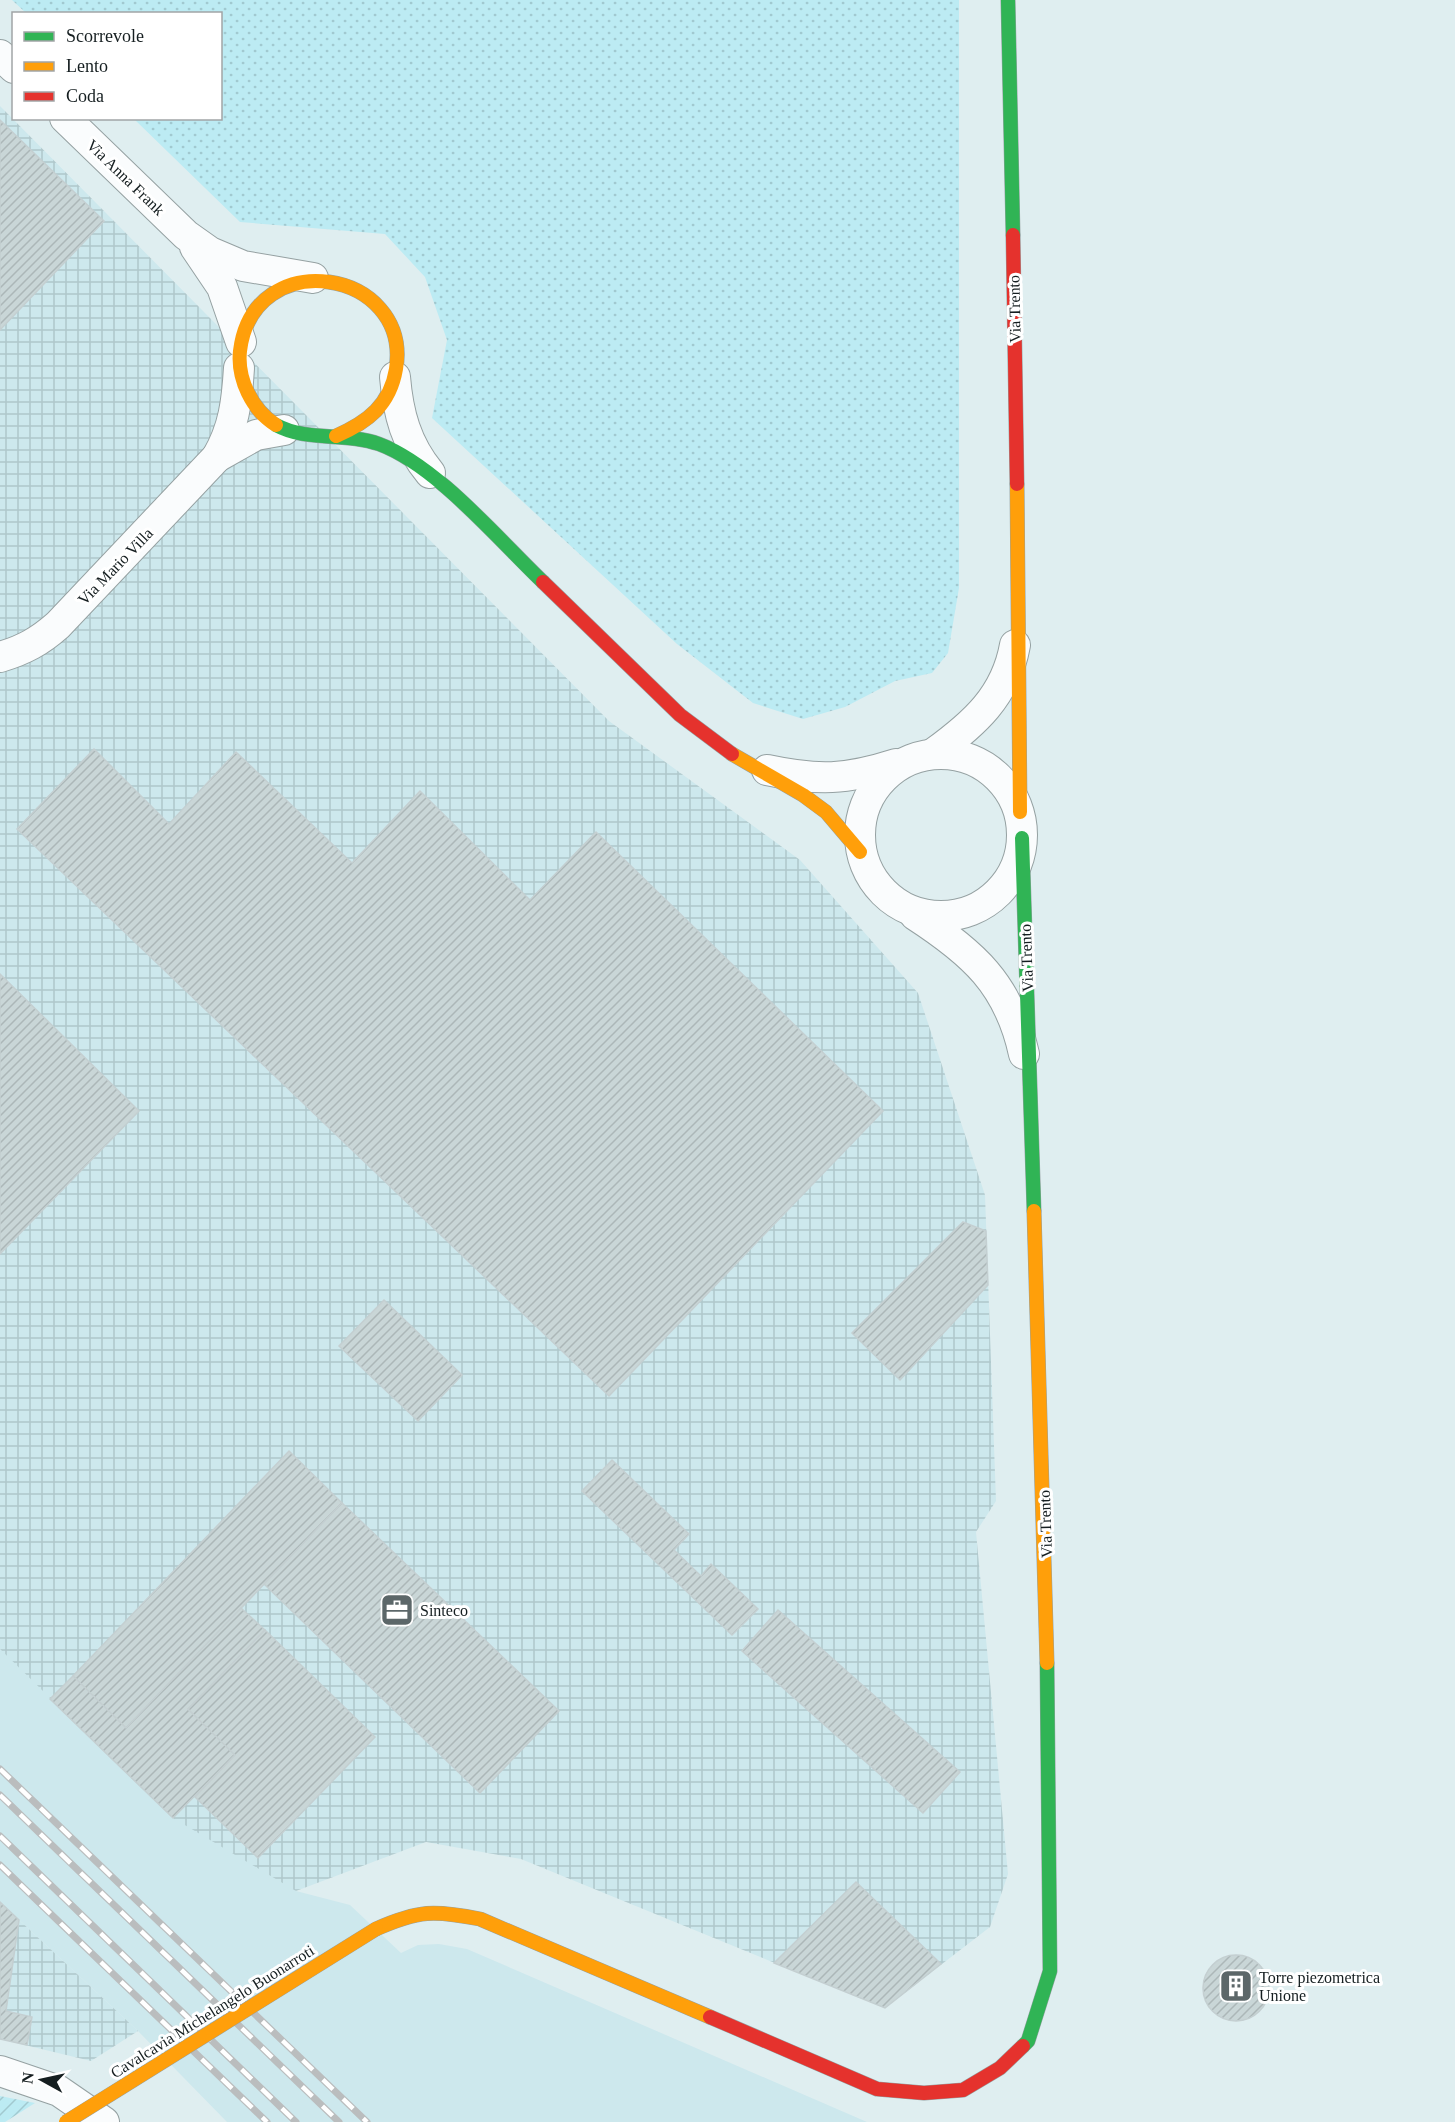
<svg xmlns="http://www.w3.org/2000/svg" width="1455" height="2122" font-family="'Times New Roman',serif">
<defs>
<pattern id="industrial-grid" width="8" height="8" patternUnits="userSpaceOnUse" patternTransform="scale(1.5)"><rect width="8" height="8" fill="#cde8ed"/><path d="M0 4h8M4 0v8" fill="none" stroke="#afc7cb"/></pattern>
<pattern id="grass-dots" width="8" height="8" patternUnits="userSpaceOnUse" patternTransform="scale(1.5)"><rect width="8" height="8" fill="#bcebf3"/><path d="M2 2h.1M6 6h.1" fill="none" stroke="#a1c9d0" stroke-width="1.8" stroke-linecap="round"/></pattern>
<pattern id="garden-furrows" width="10" height="10" patternUnits="userSpaceOnUse" patternTransform="scale(1.5)"><rect width="10" height="10" fill="#bcebf3"/><path d="M-1 1l2-2M0 10L10 0M9 11l2-2" fill="none" stroke="#a1c9d0"/></pattern>
<pattern id="building-hatch" width="6" height="6" patternUnits="userSpaceOnUse" patternTransform="scale(1.5)"><rect width="6" height="6" fill="#c9d6d7"/><path d="M-1 1l2-2M0 6l6-6M5 7l2-2" fill="none" stroke="#acb7b8"/></pattern>
</defs>
<rect width="100%" height="100%" fill="#dfeef0"/>
<path fill="#cde8ed" d="M0 1649 296 1891 350 1905 401 1953 418 1945 439 1944 467 1949 867 2122H227L138 2031 0 1902Z"/>
<g fill="url(#industrial-grid)">
<path d="M0 106 609 721 800 860 918 993 985 1195 996 1501 976 1532 1008 1874 990 1927 885 2008 521 1859 426 1842 296 1891 173 1818 0 1649Z"/>
<path d="M0 1902 138 2031 91 2061 0 2039Z"/>
</g>
<path fill="url(#grass-dots)" d="M12 0H959V588L948 653 932 673 895 681 845 707 803 719 753 703 677 644 432 418 447 340 425 277 385 234 240 222 134 119 220 118V14L26 13Z"/>
<path fill="url(#garden-furrows)" d="M0 2096 35 2103 5 2122H0Z"/>
<g fill="url(#building-hatch)" stroke="#c4cfd1" stroke-width="1.5">
<path d="M0 120 104 221 0 330Z"/>
<path d="M94 749 169 824 236 752 352 863 420 791 530 900 596 832 883 1111 609 1396 17 829Z"/>
<path d="M0 974 139 1111 0 1254Z"/>
<path d="M963 1222 986 1231 988 1285 900 1380 852 1333Z"/>
<path d="M384 1300 462 1375 418 1421 339 1346Z"/>
<path d="M289 1451 342 1503 126 1728 73 1676Z"/>
<path d="M612 1460 689 1534 674 1550 701 1576 711 1564 758 1609 732 1635 582 1491Z"/>
<path d="M342 1503 559 1711 480 1793 264 1584Z"/>
<path d="M241 1608 265 1630 188 1709 235 1755 173 1818 50 1699 73 1676 126 1728Z"/>
<path d="M778 1610 960 1772 923 1813 742 1651Z"/>
<path d="M265 1630 375 1737 258 1858 195 1797 235 1755 188 1709Z"/>
<path d="M856 1882 941 1964 885 2008 774 1963Z"/>
<path d="M0 1902 19 1920 6 2011 32 2017 27 2045 0 2039Z"/>
<circle cx="1236" cy="1988" r="33"/>
</g>
<g fill="none" stroke-linecap="round" stroke-linejoin="round">
<defs>
<g id="street">
<path d="M0 55 14 68"/>
<path d="M65 118 186 235 210 252 243 266 313 278"/>
<path d="M195 247 222 287 241 342"/>
<path d="M395 377C398 413 406 444 430 473"/>
<path d="M217 457C234 428 237 401 239 368"/>
<path d="M0 657C24 650 40 641 58 625L217 457 256 435 284 430"/>
<path d="M934 753C974 724 1006 696 1015 645"/>
<circle cx="941" cy="835" r="81"/>
<path d="M767 770C818 781 846 780 896 764"/>
<path d="M915 915C972 952 1009 984 1024 1054"/>
<path d="M0 2071 59 2091 104 2122"/>
</g>
<g id="fast">
<path d="M1008 0 1013 235"/>
<path d="M276 425C307 442 345 432 379 444 436 465 498 539 543 582"/>
<path d="M1022 838 1034 1211"/>
<path d="M1023 2046 1028 2041 1050 1971 1047 1663"/>
</g>
<g id="slow">
<path d="M276 425C252 410 237 379 240 351 253 243 412 269 396 369 390 405 368 422 336 436"/>
<path d="M1017 484 1020 812"/>
<path d="M732 754 803 795 826 812 860 852"/>
<path d="M1034 1211 1047 1663"/>
<path d="M376 1929C419 1910 434 1910 480 1919L710 2017"/>
</g>
<g id="jam">
<path d="M1013 235 1017 484"/>
<path d="M543 582 680 715 732 754"/>
<path d="M710 2017 877 2089 924 2093 963 2090 1000 2068 1023 2046"/>
</g>
</defs>
<use href="#street" stroke="#95a1a2" stroke-width="32"/>
<use href="#fast" stroke="#95a1a2" stroke-width="15"/>
<use href="#slow" stroke="#95a1a2" stroke-width="15"/>
<use href="#jam" stroke="#95a1a2" stroke-width="15"/>
<use href="#street" stroke="#fafcfd" stroke-width="30"/>
<use href="#fast" stroke="#30b455" stroke-width="14"/>
<use href="#slow" stroke="#ff9f0a" stroke-width="14"/>
<use href="#jam" stroke="#e5322d" stroke-width="14"/>
<defs>
<g id="rail">
<path d="M0 1769 367 2122"/>
<path d="M0 1795 339 2122"/>
<path d="M0 1836 296 2122"/>
<path d="M0 1865 267 2122"/>
</g>
</defs>
<use href="#rail" stroke="#babdbe" stroke-width="7"/>
<use href="#rail" stroke="#fff" stroke-width="4.5" stroke-dasharray="14" stroke-linecap="butt"/>
<defs>
<path id="slow-bridge" d="M66 2122 376 1929"/>
</defs>
<use href="#slow-bridge" stroke="#95a1a2" stroke-width="15" stroke-linecap="butt"/>
<use href="#slow-bridge" stroke="#ff9f0a" stroke-width="14"/>
</g>
<defs>
<symbol id="office-square" viewBox="-11 -11 22 22"><rect x="-9" y="-9" width="18" height="18" rx="4" fill="#5c6769" stroke="#fff"/><path d="M-6-3h4V-5.5h4V-3h4V5H-6ZM-1-4.5V-3h2v-1.5ZM-6 0V1H6V0Z" fill="#fff"/></symbol>
<symbol id="building-square" viewBox="-11 -11 22 22"><rect x="-9" y="-9" width="18" height="18" rx="4" fill="#5c6769" stroke="#fff"/><path d="M-4-6H4V6H1V3H-1V6H-4ZM-2.5-4.3h1.7v1.8h-1.7ZM.8-4.3h1.7v1.8H.8ZM-2.5-1h1.7V.8h-1.7ZM.8-1h1.7V.8H.8Z" fill="#fff"/></symbol>
</defs>
<g fill-rule="evenodd">
<use href="#office-square" x="378" y="1591" width="38" height="38"/>
<use href="#building-square" x="1217" y="1967" width="38" height="38"/>
</g>
<g text-anchor="middle" stroke-width="6" stroke-linejoin="round" paint-order="stroke">
<g font-size="16" fill="#151e20" stroke="#fff">
<text transform="translate(126 177) rotate(44)" y="6">Via Anna Frank</text>
<text transform="translate(1014 309) rotate(-91)" y="6">Via Trento</text>
<text transform="translate(115 566) rotate(-46)" y="6">Via Mario Villa</text>
<text transform="translate(1026 958) rotate(-92)" y="6">Via Trento</text>
<text transform="translate(1045 1524) rotate(-92)" y="6">Via Trento</text>
<text transform="translate(212 2011) rotate(-32)" y="6">Cavalcavia Michelangelo Buonarroti</text>
</g>
<g font-size="16" fill="#151e20" stroke="#fff" text-anchor="start">
<text x="420" y="1616">Sinteco</text>
<text x="1259" y="1983">Torre piezometrica<tspan x="1259" dy="18">Unione</tspan></text>
</g>
</g>
<rect x="12" y="12" width="210" height="108" fill="#ffffff" stroke="#a1a5a6" stroke-width="1.5"/>
<rect x="24" y="32" width="30" height="9" fill="#30b455" stroke="#a1a5a6" stroke-width="1.5"/>
<text x="66" y="42" font-size="18" fill="#151e20">Scorrevole</text>
<rect x="24" y="62" width="30" height="9" fill="#ff9f0a" stroke="#a1a5a6" stroke-width="1.5"/>
<text x="66" y="72" font-size="18" fill="#151e20">Lento</text>
<rect x="24" y="92" width="30" height="9" fill="#e5322d" stroke="#a1a5a6" stroke-width="1.5"/>
<text x="66" y="102" font-size="18" fill="#151e20">Coda</text>
<g transform="translate(42 2080) rotate(278)" stroke="#ffffff" stroke-width="4.5" paint-order="stroke">
<path d="M0-4.5L10 22L0 15L-10 22Z" fill="#151e20"/>
<text y="-9" font-size="16" font-weight="bold" text-anchor="middle" fill="#151e20">N</text>
</g>
</svg>
